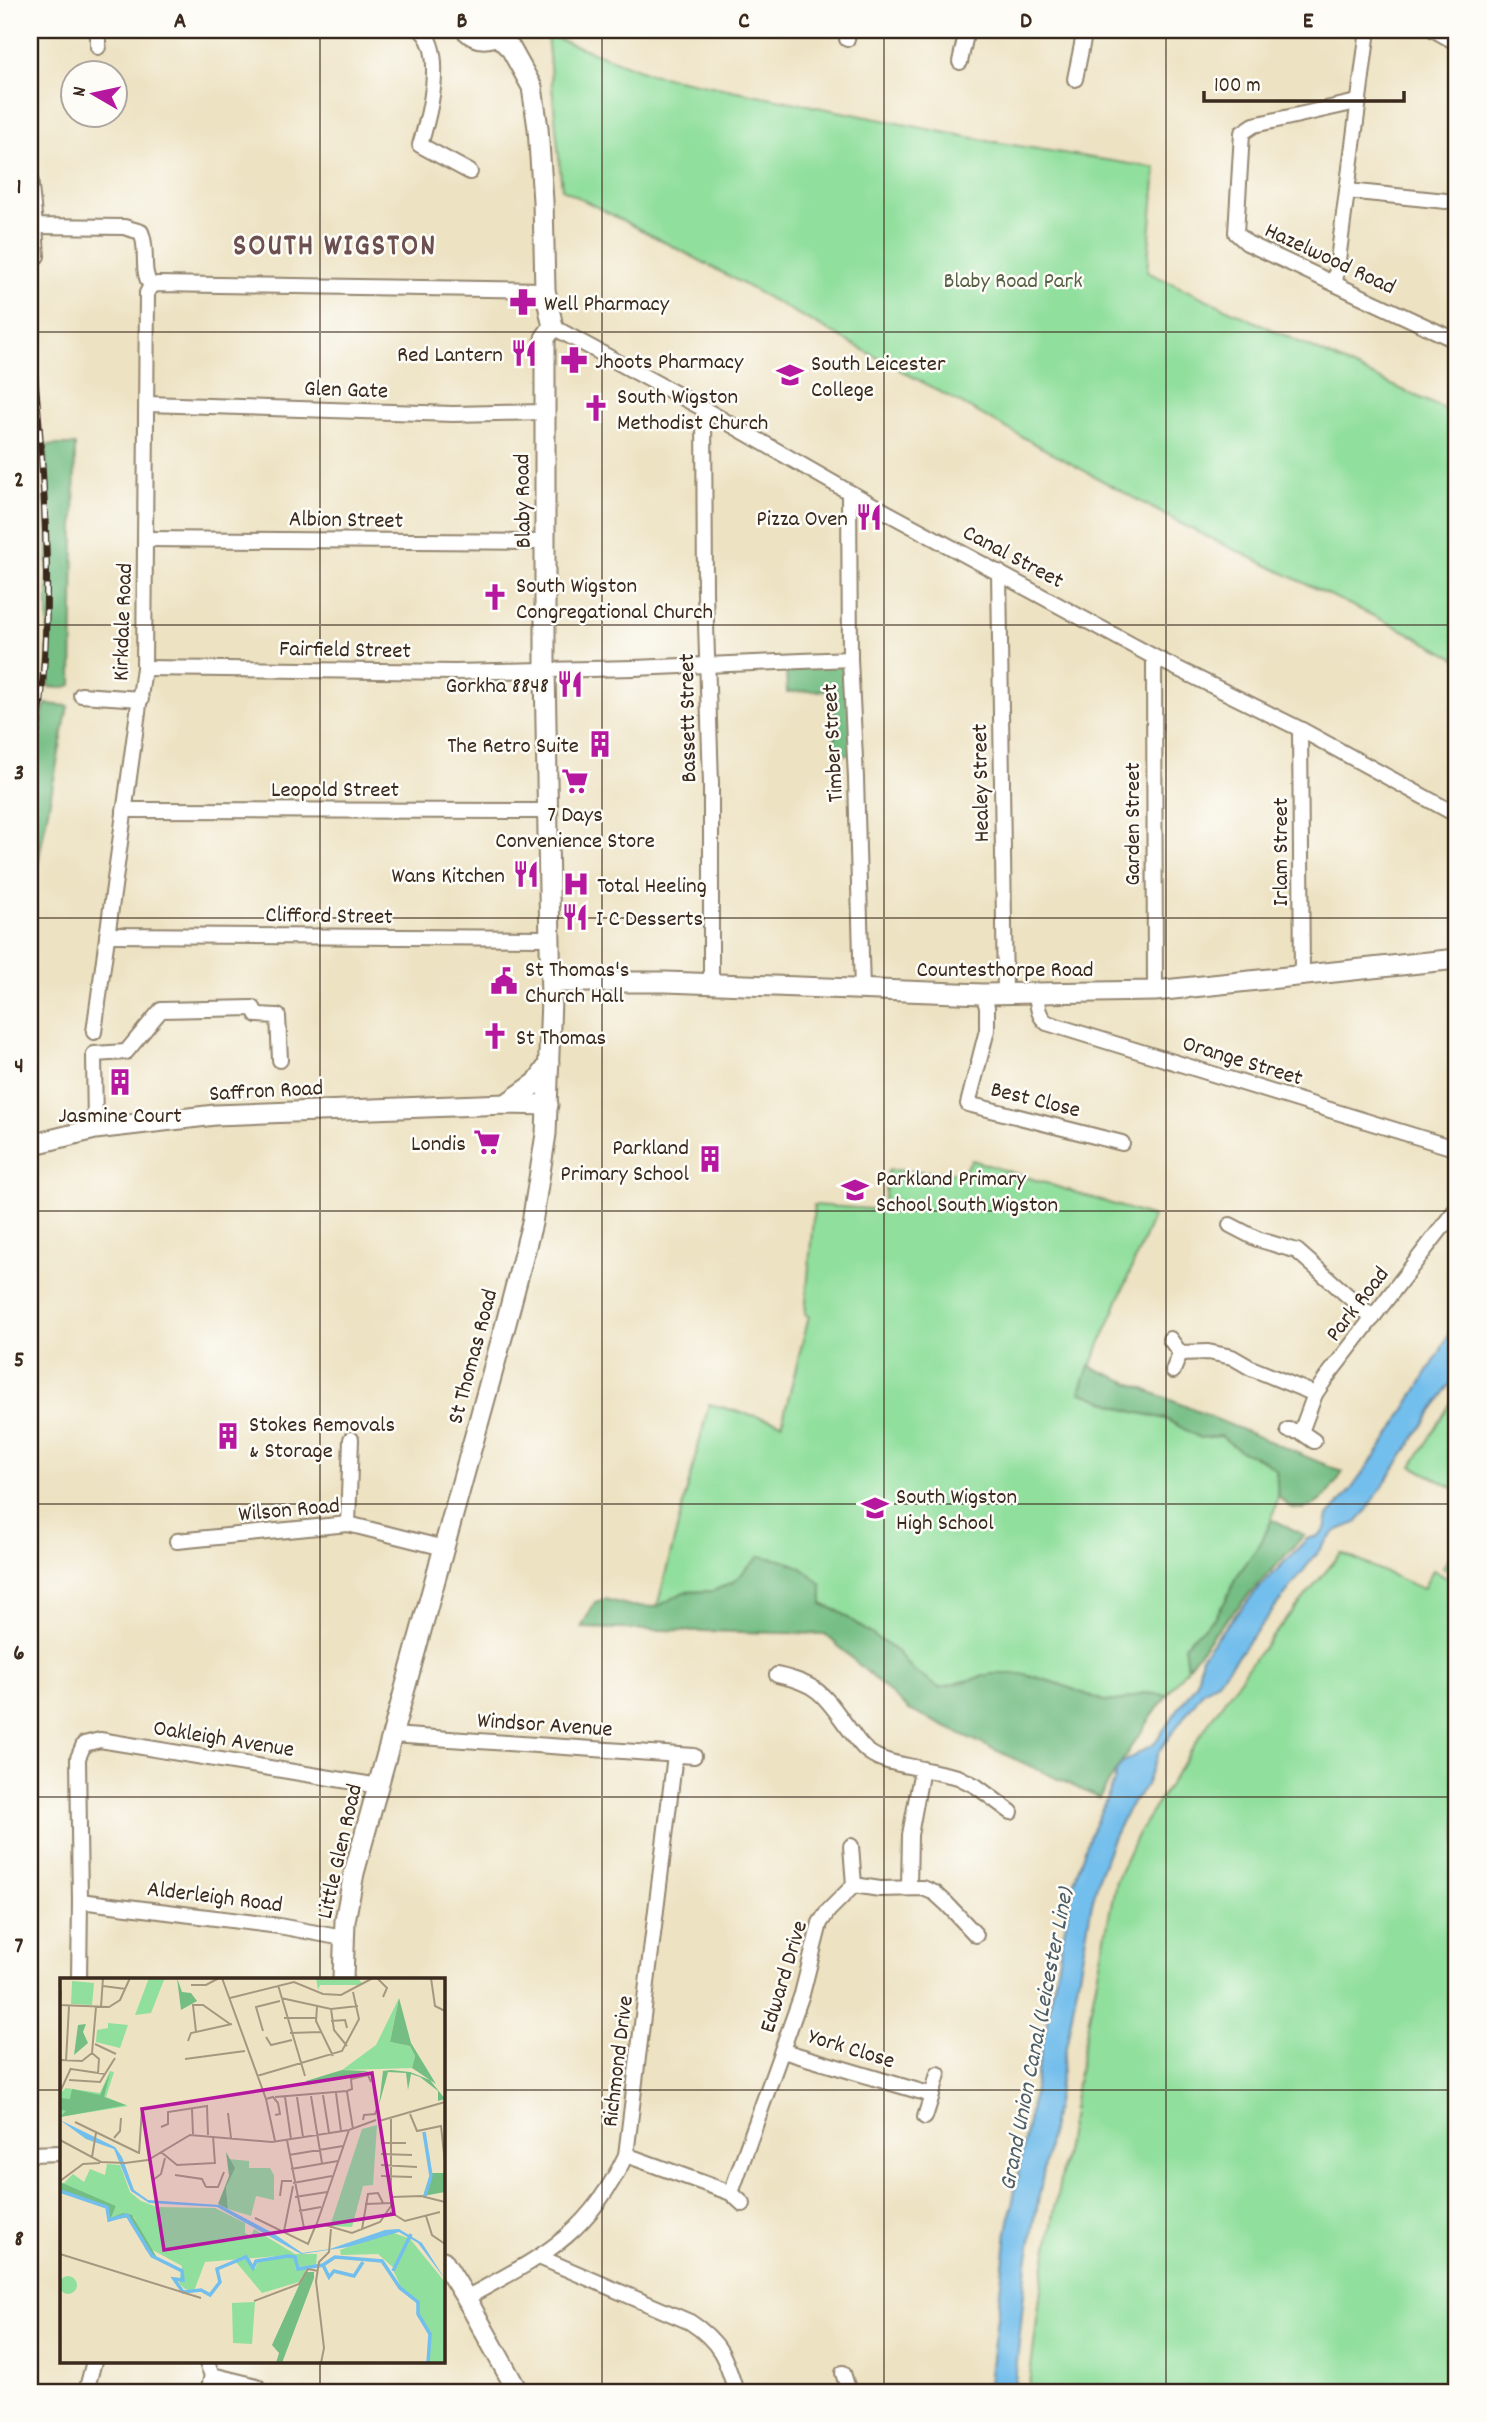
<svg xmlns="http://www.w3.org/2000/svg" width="1487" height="2422" font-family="Dekko,sans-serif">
<rect width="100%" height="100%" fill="#fdfcf7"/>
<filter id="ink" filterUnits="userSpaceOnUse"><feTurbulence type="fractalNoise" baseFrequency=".0143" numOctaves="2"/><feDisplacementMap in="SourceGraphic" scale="14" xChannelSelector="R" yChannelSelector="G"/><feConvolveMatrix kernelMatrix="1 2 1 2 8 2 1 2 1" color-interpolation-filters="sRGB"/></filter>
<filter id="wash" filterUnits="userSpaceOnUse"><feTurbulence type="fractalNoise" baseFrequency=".00686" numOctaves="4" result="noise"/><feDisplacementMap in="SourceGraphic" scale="28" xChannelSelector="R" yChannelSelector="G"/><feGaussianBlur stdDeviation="1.57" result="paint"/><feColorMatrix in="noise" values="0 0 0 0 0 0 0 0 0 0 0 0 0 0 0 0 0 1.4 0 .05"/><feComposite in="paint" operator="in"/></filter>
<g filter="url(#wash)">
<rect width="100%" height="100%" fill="#ede2c2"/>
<g fill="#91df9d" stroke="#66845e" stroke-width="2">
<path d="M547 35 651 74 988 141 1156 168 1147 272 1457 415V659L1405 631 1187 527 699 260 562 189Z"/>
<path d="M972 1160 1153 1217 1080 1392 1127 1410 1166 1419 1200 1438 1221 1436 1239 1450 1265 1461 1276 1470 1278 1496 1272 1519 1262 1541 1235 1579 1225 1602 1214 1618 1184 1645 1187 1668 1167 1695 1143 1693 1123 1700 1106 1702 1059 1684 1025 1674H992L939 1688 914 1671 897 1652 838 1611 821 1604 760 1556 733 1582 713 1591 684 1592 657 1607 709 1404 782 1423 809 1316 805 1315 814 1205 883 1210 888 1170 962 1173Z"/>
<path d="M1457 1393V1490L1412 1466Z"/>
<path d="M1457 1544V1575L1443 1567Z"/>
<path d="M1341 1553 1423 1589 1433 1570 1457 1584V2392H1028L1042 2281 1086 2033 1116 1881 1137 1835 1213 1716 1258 1654Z"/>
</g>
<g fill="#74be84" stroke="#587451" stroke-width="2">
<path d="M46 445H75L72 685 61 688 49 687Z"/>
<path d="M851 664 852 754 835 755 834 690 787 692 786 665Z"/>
<path d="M45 704 68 706 30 904V783Z"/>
<path d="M1089 1366 1343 1472C1332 1489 1315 1516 1291 1507 1287 1506 1282 1500 1278 1496L1276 1470 1265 1461 1239 1450 1221 1436 1200 1438 1166 1419 1127 1410 1080 1392Z"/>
<path d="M1272 1519 1304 1535 1214 1633 1187 1668 1184 1645 1214 1618 1225 1602 1235 1579 1262 1541Z"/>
<path d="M760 1556C790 1561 800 1563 822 1585V1604L838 1611 897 1652 914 1671 939 1688 992 1674H1025L1059 1684 1106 1702 1123 1700 1143 1693 1167 1695 1132 1745 1099 1798 909 1710 825 1634 581 1628 595 1602 605 1599 631 1606 657 1607 684 1592 713 1591 733 1582Z"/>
</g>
<path fill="#72beec" stroke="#567485" stroke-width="2" d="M1457 1315V1372L1451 1383 1365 1513 1356 1523 1336 1531 1324 1544 1217 1682 1203 1691 1159 1751 1146 1785 1126 1812 1112 1841 1100 1873 1092 1903 1027 2263 1014 2392H988L1007 2232 1073 1884 1089 1837 1114 1782 1116 1772 1123 1762 1153 1745 1197 1682 1202 1656 1218 1635 1260 1587 1307 1539 1318 1536 1325 1529 1328 1516 1350 1491 1385 1442 1440 1352Z"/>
</g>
<g filter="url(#ink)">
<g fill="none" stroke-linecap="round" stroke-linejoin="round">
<defs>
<g id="street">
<path d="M421 30C446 52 429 116 420 145L470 172"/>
<path d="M1434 30 1457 43"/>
<path d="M847 39 849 30"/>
<path d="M98 47V30"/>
<path d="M960 62 967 30"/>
<path d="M1075 79 1085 30"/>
<path d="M1357 102 1254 125 1242 133 1236 233 1247 243 1457 341"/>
<path d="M30 177 35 226 124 227 141 232C149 250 140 270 151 286L147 293 144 668 94 1032"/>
<path d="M1347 191 1446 201"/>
<path d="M35 226 37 256"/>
<path d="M1335 283 1368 30"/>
<path d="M151 286 158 284 545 290"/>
<path d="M553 327 704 409 849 492 1154 657 1300 729 1457 815"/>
<path d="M147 404 453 414 544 412"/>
<path d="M704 409 705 592 711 784V984"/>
<path d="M849 492 850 659 856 778 862 991"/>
<path d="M146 539 546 542"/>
<path d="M999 572 1005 994"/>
<path d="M1154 657 1155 991"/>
<path d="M144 668 455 672 634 668 850 659"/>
<path d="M81 695 141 699"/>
<path d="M1300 729 1302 975"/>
<path d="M124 810 547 811"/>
<path d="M107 935 551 938"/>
<path d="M983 994 987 1007V1030L968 1104 1122 1143"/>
<path d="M1036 994C1038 1005 1037 1015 1047 1023L1457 1149"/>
<path d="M95 1129 94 1054 126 1052 161 1010 253 1008 257 1015 278 1016 280 1060"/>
<path d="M1230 1225 1257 1239 1297 1251 1373 1318"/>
<path d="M1170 1339 1180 1353 1173 1371"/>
<path d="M1180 1353 1208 1352 1232 1357 1251 1368 1315 1394"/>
<path d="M1288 1430 1301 1432 1314 1441"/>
<path d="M1301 1432 1315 1394 1326 1378 1457 1208"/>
<path d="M348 1524 351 1439"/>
<path d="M177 1541 348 1524 444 1548"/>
<path d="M777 1675C823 1685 825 1698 852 1733 857 1740 862 1748 870 1753 884 1763 906 1765 922 1769L910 1835 909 1887"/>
<path d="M392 1735 694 1756"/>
<path d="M922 1769 958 1777 976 1786 1011 1812"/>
<path d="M851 1846 854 1885"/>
<path d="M80 1901 279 1926 343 1938"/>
<path d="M79 1979 80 1901 78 1758 84 1744 100 1740 379 1786"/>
<path d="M783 2051 932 2095 925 2117"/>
<path d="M932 2095 938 2074"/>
<path d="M30 2154 61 2153"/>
<path d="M626 2155 731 2193 743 2204"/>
<path d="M731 2193 802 1994 820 1923 828 1911 854 1885 880 1889 923 1888 935 1893 947 1904 976 1935"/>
<path d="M539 2257 690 2322C721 2342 726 2359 736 2392"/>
<path d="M466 2298C542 2256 587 2237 626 2155L675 1755"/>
<path d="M206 2361 212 2375 257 2386"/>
<path d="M843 2373 849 2392"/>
<path d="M86 2392 94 2361"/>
<path d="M208 2392 212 2375"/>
</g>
<g id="secondary">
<path d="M466 30C477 41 491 41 502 30"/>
<path d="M551 982H666L983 994 1155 991 1457 959"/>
<path d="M506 1104 536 1083 549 1064"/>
<path d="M30 1145 95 1129 215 1115 506 1104 548 1105"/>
<path d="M343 1979 345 1921 354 1873 506 1323 532 1223 546 1134 551 999 545 670V338L553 327 545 290 543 201 538 128 532 87 511 49 497 35"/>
<path d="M443 2261 466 2298 518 2392"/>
</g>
</defs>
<use href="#street" stroke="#948670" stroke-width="18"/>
<use href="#secondary" stroke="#948670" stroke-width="23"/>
<use href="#street" stroke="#fff" stroke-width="14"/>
<use href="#secondary" stroke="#fff" stroke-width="19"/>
<defs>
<path id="rail" d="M30 325C44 474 59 627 30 775"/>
</defs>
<use href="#rail" stroke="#3b2a1e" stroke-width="7"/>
<use href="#rail" stroke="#fdfcf7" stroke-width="4.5" stroke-dasharray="13" stroke-linecap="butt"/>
</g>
</g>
<path fill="none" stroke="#3b2a1e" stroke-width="2" stroke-opacity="0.55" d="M320 30V1979M602 30V2392M884 30V2392M1166 30V2392M30 332H1457M30 625H1457M30 918H1457M30 1211H1457M30 1504H1457M30 1797H1457M30 2090H61M443 2090H1457M320 2361V2392"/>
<defs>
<symbol id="pharmacy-bare" viewBox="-9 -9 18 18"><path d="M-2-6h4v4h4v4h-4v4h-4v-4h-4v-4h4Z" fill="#b5179e" stroke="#fdfcf7" stroke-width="2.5" paint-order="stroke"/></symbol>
<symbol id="restaurant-bare" viewBox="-9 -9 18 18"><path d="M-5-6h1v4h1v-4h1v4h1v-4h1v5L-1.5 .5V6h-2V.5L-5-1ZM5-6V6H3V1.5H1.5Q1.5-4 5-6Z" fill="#b5179e" stroke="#fdfcf7" stroke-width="2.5" paint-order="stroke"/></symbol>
<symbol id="university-bare" viewBox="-9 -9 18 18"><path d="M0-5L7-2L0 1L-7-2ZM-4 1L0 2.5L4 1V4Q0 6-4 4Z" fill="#b5179e" stroke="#fdfcf7" stroke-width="2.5" paint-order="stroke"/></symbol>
<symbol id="church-bare" viewBox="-9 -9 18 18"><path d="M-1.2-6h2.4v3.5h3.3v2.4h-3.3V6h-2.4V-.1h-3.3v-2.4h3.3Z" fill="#b5179e" stroke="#fdfcf7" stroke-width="2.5" paint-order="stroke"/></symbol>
<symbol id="building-bare" viewBox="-9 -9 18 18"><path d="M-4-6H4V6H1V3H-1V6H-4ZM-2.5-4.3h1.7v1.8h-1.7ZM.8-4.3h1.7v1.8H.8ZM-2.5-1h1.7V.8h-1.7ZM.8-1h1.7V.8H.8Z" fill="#b5179e" stroke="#fdfcf7" stroke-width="2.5" paint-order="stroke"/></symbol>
<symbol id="supermarket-bare" viewBox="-9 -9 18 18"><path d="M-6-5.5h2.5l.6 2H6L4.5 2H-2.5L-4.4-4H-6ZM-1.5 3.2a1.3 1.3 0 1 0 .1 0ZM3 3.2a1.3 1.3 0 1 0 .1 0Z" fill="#b5179e" stroke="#fdfcf7" stroke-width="2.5" paint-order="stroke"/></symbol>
<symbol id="hospital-bare" viewBox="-9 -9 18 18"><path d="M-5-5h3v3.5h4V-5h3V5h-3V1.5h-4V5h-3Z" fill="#b5179e" stroke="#fdfcf7" stroke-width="2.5" paint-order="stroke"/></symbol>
<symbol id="civic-bare" viewBox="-9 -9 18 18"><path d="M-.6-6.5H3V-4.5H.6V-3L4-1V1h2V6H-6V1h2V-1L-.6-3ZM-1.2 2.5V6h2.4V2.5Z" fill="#b5179e" stroke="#fdfcf7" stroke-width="2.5" paint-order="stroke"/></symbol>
<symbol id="school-bare" viewBox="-9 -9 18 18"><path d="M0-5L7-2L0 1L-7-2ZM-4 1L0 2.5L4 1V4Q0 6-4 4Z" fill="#b5179e" stroke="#fdfcf7" stroke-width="2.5" paint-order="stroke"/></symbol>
</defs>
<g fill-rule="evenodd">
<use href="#pharmacy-bare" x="504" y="283" width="38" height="38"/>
<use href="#restaurant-bare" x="505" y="334" width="38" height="38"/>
<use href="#pharmacy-bare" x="555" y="341" width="38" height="38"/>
<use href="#university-bare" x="771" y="356" width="38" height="38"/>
<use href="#church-bare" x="577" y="389" width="38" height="38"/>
<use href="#restaurant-bare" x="850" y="498" width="38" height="38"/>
<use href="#church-bare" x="476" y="578" width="38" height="38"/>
<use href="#restaurant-bare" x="551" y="665" width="38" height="38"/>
<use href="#building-bare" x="581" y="725" width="38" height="38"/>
<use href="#supermarket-bare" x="556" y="762" width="38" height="38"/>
<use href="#restaurant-bare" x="507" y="855" width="38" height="38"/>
<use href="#hospital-bare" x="557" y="865" width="38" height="38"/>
<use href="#restaurant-bare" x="556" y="898" width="38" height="38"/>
<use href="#civic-bare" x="485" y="962" width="38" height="38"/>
<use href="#church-bare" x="476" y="1017" width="38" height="38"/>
<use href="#building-bare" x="101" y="1063" width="38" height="38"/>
<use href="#supermarket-bare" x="468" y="1123" width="38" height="38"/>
<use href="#building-bare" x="691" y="1140" width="38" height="38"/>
<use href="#school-bare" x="836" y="1171" width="38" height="38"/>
<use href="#building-bare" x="209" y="1417" width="38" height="38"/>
<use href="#school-bare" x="856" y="1489" width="38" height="38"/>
</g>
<g text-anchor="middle" stroke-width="5" stroke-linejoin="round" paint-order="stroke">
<g font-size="23" fill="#3b2a1e" stroke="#fdfcf7">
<text transform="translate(1331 257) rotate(25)" y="8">Hazelwood Road</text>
<text transform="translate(346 388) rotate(2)" y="8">Glen Gate</text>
<text transform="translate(521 501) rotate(-91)" y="8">Blaby Road</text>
<text transform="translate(346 518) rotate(1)" y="8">Albion Street</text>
<text transform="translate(1014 555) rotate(28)" y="8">Canal Street</text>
<text transform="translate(121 622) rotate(-88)" y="8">Kirkdale Road</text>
<text transform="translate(345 648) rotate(1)" y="8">Fairfield Street</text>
<text transform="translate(686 718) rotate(-91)" y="8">Bassett Street</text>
<text transform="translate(831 743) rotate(-93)" y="8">Timber Street</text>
<text transform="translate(979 783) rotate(-91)" y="8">Healey Street</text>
<text x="335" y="796">Leopold Street</text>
<text transform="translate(1131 824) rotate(-90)" y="8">Garden Street</text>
<text transform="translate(1279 852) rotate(-90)" y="8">Irlam Street</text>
<text transform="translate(329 914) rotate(1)" y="8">Clifford Street</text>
<text x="1005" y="976">Countesthorpe Road</text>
<text transform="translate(1243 1059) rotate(17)" y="8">Orange Street</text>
<text transform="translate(266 1089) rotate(-3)" y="8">Saffron Road</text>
<text transform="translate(1036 1098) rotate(14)" y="8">Best Close</text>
<text transform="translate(1356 1303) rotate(-52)" y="8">Park Road</text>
<text transform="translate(471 1356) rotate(-75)" y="8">St Thomas Road</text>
<text transform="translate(289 1508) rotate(-5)" y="8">Wilson Road</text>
<text transform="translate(545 1723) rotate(4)" y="8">Windsor Avenue</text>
<text transform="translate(224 1737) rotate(9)" y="8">Oakleigh Avenue</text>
<text transform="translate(338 1851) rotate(-77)" y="8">Little Glen Road</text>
<text transform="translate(215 1895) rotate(7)" y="8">Alderleigh Road</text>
<text transform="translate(782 1976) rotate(-73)" y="8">Edward Drive</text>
<text transform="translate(852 2047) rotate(17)" y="8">York Close</text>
<text transform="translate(616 2061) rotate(-83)" y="8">Richmond Drive</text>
</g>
<g font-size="23" fill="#556044" stroke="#fdfcf7">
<text x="1013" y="287">Blaby Road Park</text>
</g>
<g font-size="23" fill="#3b2a1e" stroke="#fdfcf7" text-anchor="start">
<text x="544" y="310">Well Pharmacy</text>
<text x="503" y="361" text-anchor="end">Red Lantern</text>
<text x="595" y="368">Jhoots Pharmacy</text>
<text x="811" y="370">South Leicester<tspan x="811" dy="26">College</tspan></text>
<text x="617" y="403">South Wigston<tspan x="617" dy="26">Methodist Church</tspan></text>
<text x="848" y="525" text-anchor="end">Pizza Oven</text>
<text x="516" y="592">South Wigston<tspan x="516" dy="26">Congregational Church</tspan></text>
<text x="549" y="692" text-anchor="end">Gorkha 8848</text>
<text x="579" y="752" text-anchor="end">The Retro Suite</text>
<text x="575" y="821" text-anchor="middle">7 Days<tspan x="575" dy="26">Convenience Store</tspan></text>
<text x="505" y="882" text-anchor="end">Wans Kitchen</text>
<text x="597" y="892">Total Heeling</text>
<text x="596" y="925">I C Desserts</text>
<text x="525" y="976">St Thomas's<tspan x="525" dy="26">Church Hall</tspan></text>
<text x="516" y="1044">St Thomas</text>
<text x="120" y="1122" text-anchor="middle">Jasmine Court</text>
<text x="466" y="1150" text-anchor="end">Londis</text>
<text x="689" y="1154" text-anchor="end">Parkland<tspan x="689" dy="26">Primary School</tspan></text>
<text x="876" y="1185">Parkland Primary<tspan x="876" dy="26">School South Wigston</tspan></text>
<text x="249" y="1431">Stokes Removals<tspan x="249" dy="26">&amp; Storage</tspan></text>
<text x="896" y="1503">South Wigston<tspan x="896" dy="26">High School</tspan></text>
</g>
<g font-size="24" font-style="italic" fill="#4e5e66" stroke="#fdfcf7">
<text transform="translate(1035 2039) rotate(-79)" y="8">Grand Union Canal (Leicester Line)</text>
</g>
<g font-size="30" font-weight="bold" letter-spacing="2" fill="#6c4f50" stroke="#fdfcf7">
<text x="335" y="254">SOUTH WIGSTON</text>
</g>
</g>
<g transform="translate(60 1978)">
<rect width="385" height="385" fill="#ede2c2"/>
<path d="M89 0H110L104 2 91 35 75 37ZM256 0H298L303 7H260L258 12ZM12 3 34 5 32 27 11 26ZM339 20 330 64 350 68 355 78 352 90 282 92 316 67ZM48 45 68 47 60 70 36 64 37 52 48 50ZM50 93 54 94 46 119 68 128 0 139V115L6 110 40 115ZM317 147 313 207 303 208 292 249 270 248 302 151ZM169 181 189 183V190H210L214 197V222L196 218 191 238 168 231 166 209 173 188ZM47 186 60 187 70 214 81 223 97 229 155 230 185 245V255L191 258 194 251 235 276H257L256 288 237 289V280L231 277 145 284 134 313 125 311 119 305 122 288 87 269 74 239 51 240 56 228 2 207 13 196 24 204 30 191 45 197ZM331 254 348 260 336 292 318 276 281 277 280 272ZM350 261 385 304V385H368L371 356 359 335 358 322 342 311 334 294ZM229 278 235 281 236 291 248 290 239 304 202 315 176 284 189 280 195 291 198 283ZM-1 307a9 9 0 1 1 18 0a9 9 0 1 1-18 0ZM195 324 192 366 173 365 172 325Z" fill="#91df9d"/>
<path d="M117 0 122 14 131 15 137 23 121 32ZM339 20 351 65 376 106 352 90 355 78 350 68 330 64ZM26 46 23 54 28 65 14 77 18 47ZM282 92 309 93 247 107 246 103ZM331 92 350 94 370 102 385 121 378 123V113L360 99 351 96 348 112 346 95 328 94 319 127 323 93ZM50 95 44 119 66 127 0 139 6 133 0 131V120L10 121 12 111 40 117ZM166 174 175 190 166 209 168 231 158 226 169 198ZM371 195H385V214L363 218ZM0 204 56 228 51 240 63 235 72 237 99 283 86 272 70 239 50 242 47 230 0 213ZM245 294H254V300L222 385H216L219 375 212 367Z" fill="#74be84"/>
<path d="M0 142 55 169 62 179 74 212 88 222 160 227 213 255 242 275 270 271 325 252 339 251 362 265 385 301 358 265 339 254 288 269 241 276 157 229 89 225 71 213 54 171 26 161Z" fill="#72beec"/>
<path fill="none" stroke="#72beec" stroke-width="3.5" d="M364 154 371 198 365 218M0 213 47 229 49 242 67 237 92 278 122 293 123 302 114 301 123 314 141 312 150 317 160 304 157 291 186 279 193 290 196 283 228 278 235 279 238 291 263 287 275 279 322 283 340 310 358 324V336L370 356 368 385M263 287 269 299 274 293 294 298 303 284M333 293 351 256"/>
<path fill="none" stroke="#a69880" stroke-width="2" d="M162 0 206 121 215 163M317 0 327 10 323 19M371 0 375 28 385 33M131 7H146L159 0M218 7 245 98M43 8 66 11M1 13 0 27 49 29 60 22 70 0M170 20 234 4 263 16 281 17 313 0M221 20 271 31 298 28M41 29 43 0M257 29 256 43 273 78M271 31 274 52 287 68M224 40H256M271 43 285 42 287 50M203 53 196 29 220 23M136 54 133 27H143L170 46M230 55 261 54M206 59 211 67 232 62M128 63 131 55 172 46M35 66 56 76M32 75 39 81 38 95M125 81 185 73M0 82 22 83 32 75 36 29M6 83 9 28M11 91 45 96M197 98 282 73 299 41 293 14M9 102 40 104 55 80M0 114 11 90M287 114 293 151M276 115 281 153M263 117 269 155M251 118 262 185M215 119 287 113 292 111 291 101 308 97 311 104M225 119 231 161M237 119 243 159M206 121 213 119 218 125 220 136 215 137M132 131 133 156M168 135 171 160M350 136 357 153 381 148 385 185M303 142 304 137 315 136 318 128M319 143 385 124M15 144 79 175M101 149 108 146V134L147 128 148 157M153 158 155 186M54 160 60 153 61 140M0 162 41 184 65 185 88 182 130 157 212 164 289 152 316 142M227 162 244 250M321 165H346M101 174 117 187 155 185M79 176 82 131M321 176 352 177M229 177 283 168M32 179 36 155M321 187 357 189M231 191 278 183M115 197 142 201 146 209M321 198 352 199M93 202 101 196 105 180M0 203 23 186 40 185M233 205 272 198M233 208 224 253 265 247 292 255 320 244 331 228V141M146 209H158L164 194M220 218 222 203H232M235 219 267 214M332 219 361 218 385 224M305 226 332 225M239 233 261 229M330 234 345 243 380 234M366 238 372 257 385 266M195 240 248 266 255 249M256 248 289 152M302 251 308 216 318 215 323 225M0 276 141 320M194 323 239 306 248 291 258 293M261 385 264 370 256 303 259 284 269 274 271 251"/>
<path fill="#b5179e" fill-opacity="0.15" stroke="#b5179e" stroke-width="3.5" d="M312 95 334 236 104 272 82 131Z"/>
<rect width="385" height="385" fill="none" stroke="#3b2a1e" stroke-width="3.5"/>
</g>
<rect width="1487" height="2422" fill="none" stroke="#fdfcf7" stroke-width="77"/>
<g transform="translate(94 94) rotate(279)"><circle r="33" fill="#fdfcf7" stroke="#afa8a0" stroke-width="2"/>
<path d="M0-5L12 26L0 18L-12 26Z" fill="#b5179e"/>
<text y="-10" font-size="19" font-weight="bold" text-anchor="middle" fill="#3b2a1e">N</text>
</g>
<path d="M1204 91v10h200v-10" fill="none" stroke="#3b2a1e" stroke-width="3.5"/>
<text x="1214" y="91" font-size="21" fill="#3b2a1e" stroke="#fdfcf7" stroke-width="5" paint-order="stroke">100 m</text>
<rect x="38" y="38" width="1410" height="2346" fill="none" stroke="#3b2a1e" stroke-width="2.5"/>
<g font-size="23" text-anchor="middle" font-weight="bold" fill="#3b2a1e">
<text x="180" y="27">A</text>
<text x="462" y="27">B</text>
<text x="744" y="27">C</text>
<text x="1026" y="27">D</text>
<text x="1308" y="27">E</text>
<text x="19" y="193">1</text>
<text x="19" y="486">2</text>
<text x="19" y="779">3</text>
<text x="19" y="1072">4</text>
<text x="19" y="1366">5</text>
<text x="19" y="1659">6</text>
<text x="19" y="1952">7</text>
<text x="19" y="2245">8</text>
</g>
</svg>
